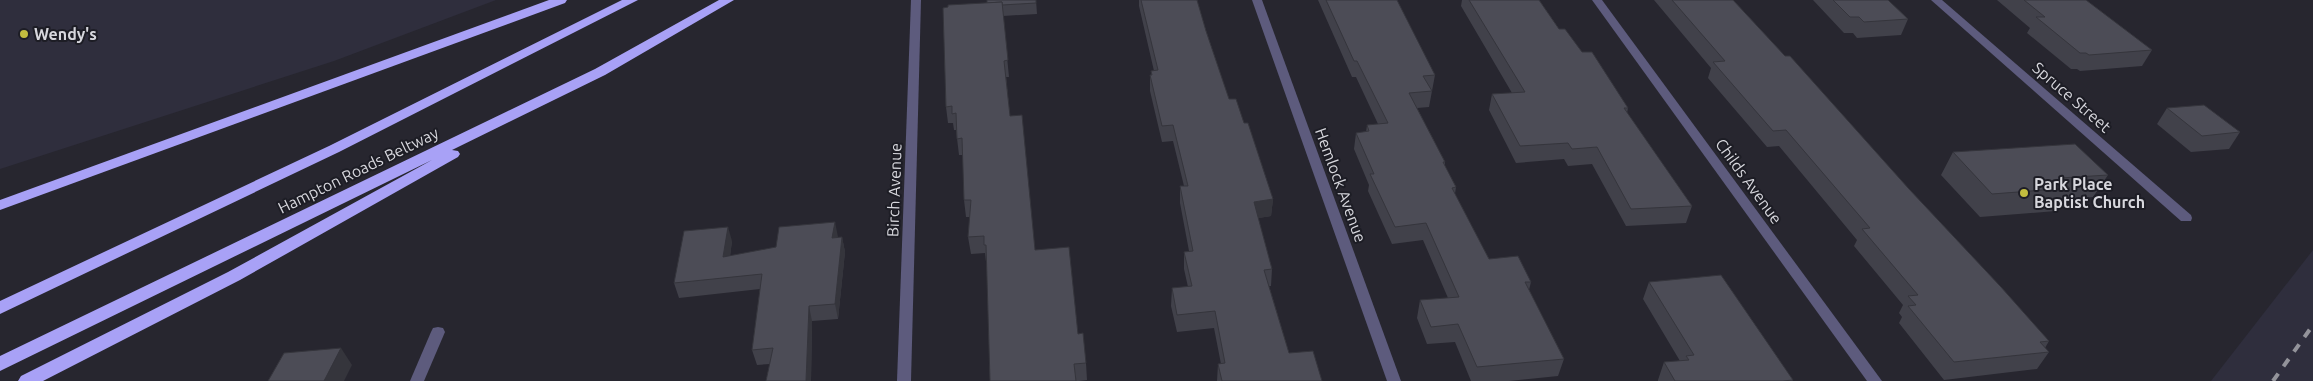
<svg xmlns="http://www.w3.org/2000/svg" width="2313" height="381" font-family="Ubuntu,sans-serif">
<rect width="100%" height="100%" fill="#27262f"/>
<g fill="#2f2e3d">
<path d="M0 0H496L334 61 0 169Z"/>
<path d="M2313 250V381H2211Z"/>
</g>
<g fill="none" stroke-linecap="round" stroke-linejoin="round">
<g fill="#5d5b7d" fill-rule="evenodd">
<path d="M911 0H921L911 381H897Z"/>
<path d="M1252 0H1262L1401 381H1387Z"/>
<path d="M1592 0H1602L1882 381H1867Z"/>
<path d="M1931 0H1942L2191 215 2192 218 2191 221H2181Z"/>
<path d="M438 327 443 328 445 332 424 381H410L431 332 433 328Z"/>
</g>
<g fill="#a8a1f6" fill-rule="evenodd">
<path d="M549 0H567L565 3 0 210V200Z"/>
<path d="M622 0H638L339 152 0 314V301L329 146Z"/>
<path d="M719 0H734L605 75 452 150 458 151 460 154 458 157 240 280 43 381H18L21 376 228 272 432 160 0 371V356L595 69Z"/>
</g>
<path stroke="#93939a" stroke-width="4" stroke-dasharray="9 9" stroke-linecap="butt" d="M2273 381 2313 325"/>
</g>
<g fill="#41414a">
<path d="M1036 0 1037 14 1003 16 1009 77H1006L1010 116 1035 250 1078 334 1086 363 1087 380 1079 381H990L987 262H986L985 253 971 254 968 237 970 217H966L964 200 963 155H959L956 130H954L953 123H948L946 107 943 8Z"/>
<path d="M1139 0H1197L1206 31 1229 99 1244 123 1273 199 1271 216 1258 218 1272 269 1271 286H1269L1289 353 1322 381H1217L1218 364H1221L1214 328 1177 332 1171 306 1172 288 1188 287 1184 269V252L1189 251 1180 203V186H1184L1173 141 1162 142 1150 91V75H1151V71H1154L1139 6Z"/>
<path d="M1318 0H1389L1435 75 1429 107 1417 108 1445 162V166L1456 187 1455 194 1489 259 1531 282 1529 290 1564 359 1558 376 1509 381H1471L1455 342 1427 344 1417 318 1420 300 1448 298 1423 240 1392 244 1368 191 1369 185 1354 149 1356 133 1366 132 1367 125 1378 124 1356 77H1352Z"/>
<path d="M1462 0H1539L1559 29 1582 52 1628 108 1627 113 1692 206 1686 223 1626 226 1592 164 1568 166 1564 159 1516 163 1489 110 1492 94 1512 93 1461 6Z"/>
<path d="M1654 0H1733L2049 341 2045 348 2049 352 2037 369 1944 380 1899 323 1902 317 1899 313 1903 305 1854 246 1857 240 1779 146 1767 147 1708 78 1711 68Z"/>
<path d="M1813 0H1888L1908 19 1901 35 1857 38 1853 33H1844Z"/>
<path d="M1997 0H2086L2152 50 2142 66 2080 71 2077 69H2071L2027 33 2030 28Z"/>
<path d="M2167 108 2240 132 2229 149 2191 152 2157 124Z"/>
<path d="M1953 152 2108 175 2093 197 2063 200 2056 211 1980 217 1941 175Z"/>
<path d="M842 237 845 252 838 319 812 321 811 381H766L770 364 757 365 752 350 760 289 679 298 674 283 732 241 730 256Z"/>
<path d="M1649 282 1793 380 1792 381H1658V380L1664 362 1680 361 1643 299Z"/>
</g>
<g fill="#35353c">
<path d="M1273 199 1271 216 1253 219 1254 202Z"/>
<path d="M835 222 838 237 836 253 832 238Z"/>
<path d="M728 227 732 241 728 272 723 257Z"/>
<path d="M842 237 845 252 838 319 835 304Z"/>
<path d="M809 306 812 321 811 381H806Z"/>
<path d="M341 348 352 365 344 381H324Z"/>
</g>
<g fill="#4c4c56" stroke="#35353c">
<path d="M987 0H1036V3L1002 5V2L987 3Z"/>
<path d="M1141 0H1197L1206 31 1229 99H1236L1244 123H1248L1273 199 1254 202 1272 269 1264 270 1289 353 1313 351 1322 381H1222L1218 364 1225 363 1215 311 1177 315 1172 288 1192 286 1184 252 1193 251 1180 186H1188L1173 125 1162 126 1150 75H1152L1151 71 1158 70Z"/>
<path d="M1326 0H1397L1435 75 1423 76 1432 91 1409 93 1445 162H1443L1456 187 1452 188 1489 259 1518 256 1531 282H1525L1564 359 1477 367 1458 324 1431 327 1420 300 1459 297 1426 223 1395 227 1370 174H1374L1356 133 1369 131 1367 125 1388 123 1357 61H1354Z"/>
<path d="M1469 0H1539L1559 29H1565L1582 52H1592L1628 108H1624L1692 206 1631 209 1597 147 1572 149 1568 143 1520 146 1492 94 1525 92Z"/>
<path d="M1672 0H1733L1785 56H1790L1909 189 2001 287 2049 341 2040 342 2049 352 1954 362 1908 306 1916 305 1908 296 1918 295 1862 229 1870 228 1786 130 1773 131 1713 62 1725 61Z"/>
<path d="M1833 0H1888L1908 19 1864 22 1859 17H1850Z"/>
<path d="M2024 0H2086L2152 50 2089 55 2086 53H2080L2036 17H2045Z"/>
<path d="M1002 2 1008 60 1004 61 1010 116 1022 115 1035 250 1069 247 1078 334 1083 333 1086 363 1074 364 1076 381H990L986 245H984V236L968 237 971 200H964L962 138 957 139 956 113 952 114V106L946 107 943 8 948 7V5Z"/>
<path d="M2204 105 2240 132 2202 136 2167 108Z"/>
<path d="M2075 144 2108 175 2060 178 2070 188 1992 194 1953 152Z"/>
<path d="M835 222 832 238 842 237 835 304 809 306 806 381H766L773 348 752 350 762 274 674 283 684 231 728 227 723 257 776 247 779 227Z"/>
<path d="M1721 275 1793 380 1783 381H1675L1664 362 1689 360 1686 356 1694 355 1649 282Z"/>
<path d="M341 348 324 381H268L284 353Z"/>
</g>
<g fill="#c3bd3f" stroke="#1d1d25" stroke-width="2">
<circle cx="24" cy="34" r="5"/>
<circle cx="2024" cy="193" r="5"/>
</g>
<g text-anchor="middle" stroke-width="4" stroke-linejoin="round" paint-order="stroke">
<g font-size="16" font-weight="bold" fill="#d7d7dd" stroke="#1d1d25" text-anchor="start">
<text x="34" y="40">Wendy's</text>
<text x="2034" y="190">Park Place<tspan x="2034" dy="18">Baptist Church</tspan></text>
</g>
<g font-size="16" fill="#d7d7dd" stroke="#1d1d25">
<text transform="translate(2072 97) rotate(41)" y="6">Spruce Street</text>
<text transform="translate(358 170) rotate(-26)" y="6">Hampton Roads Beltway</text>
<text transform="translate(1749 181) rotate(54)" y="6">Childs Avenue</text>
<text transform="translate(1341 185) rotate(70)" y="6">Hemlock Avenue</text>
<text transform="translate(894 190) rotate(-88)" y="6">Birch Avenue</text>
</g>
</g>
</svg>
